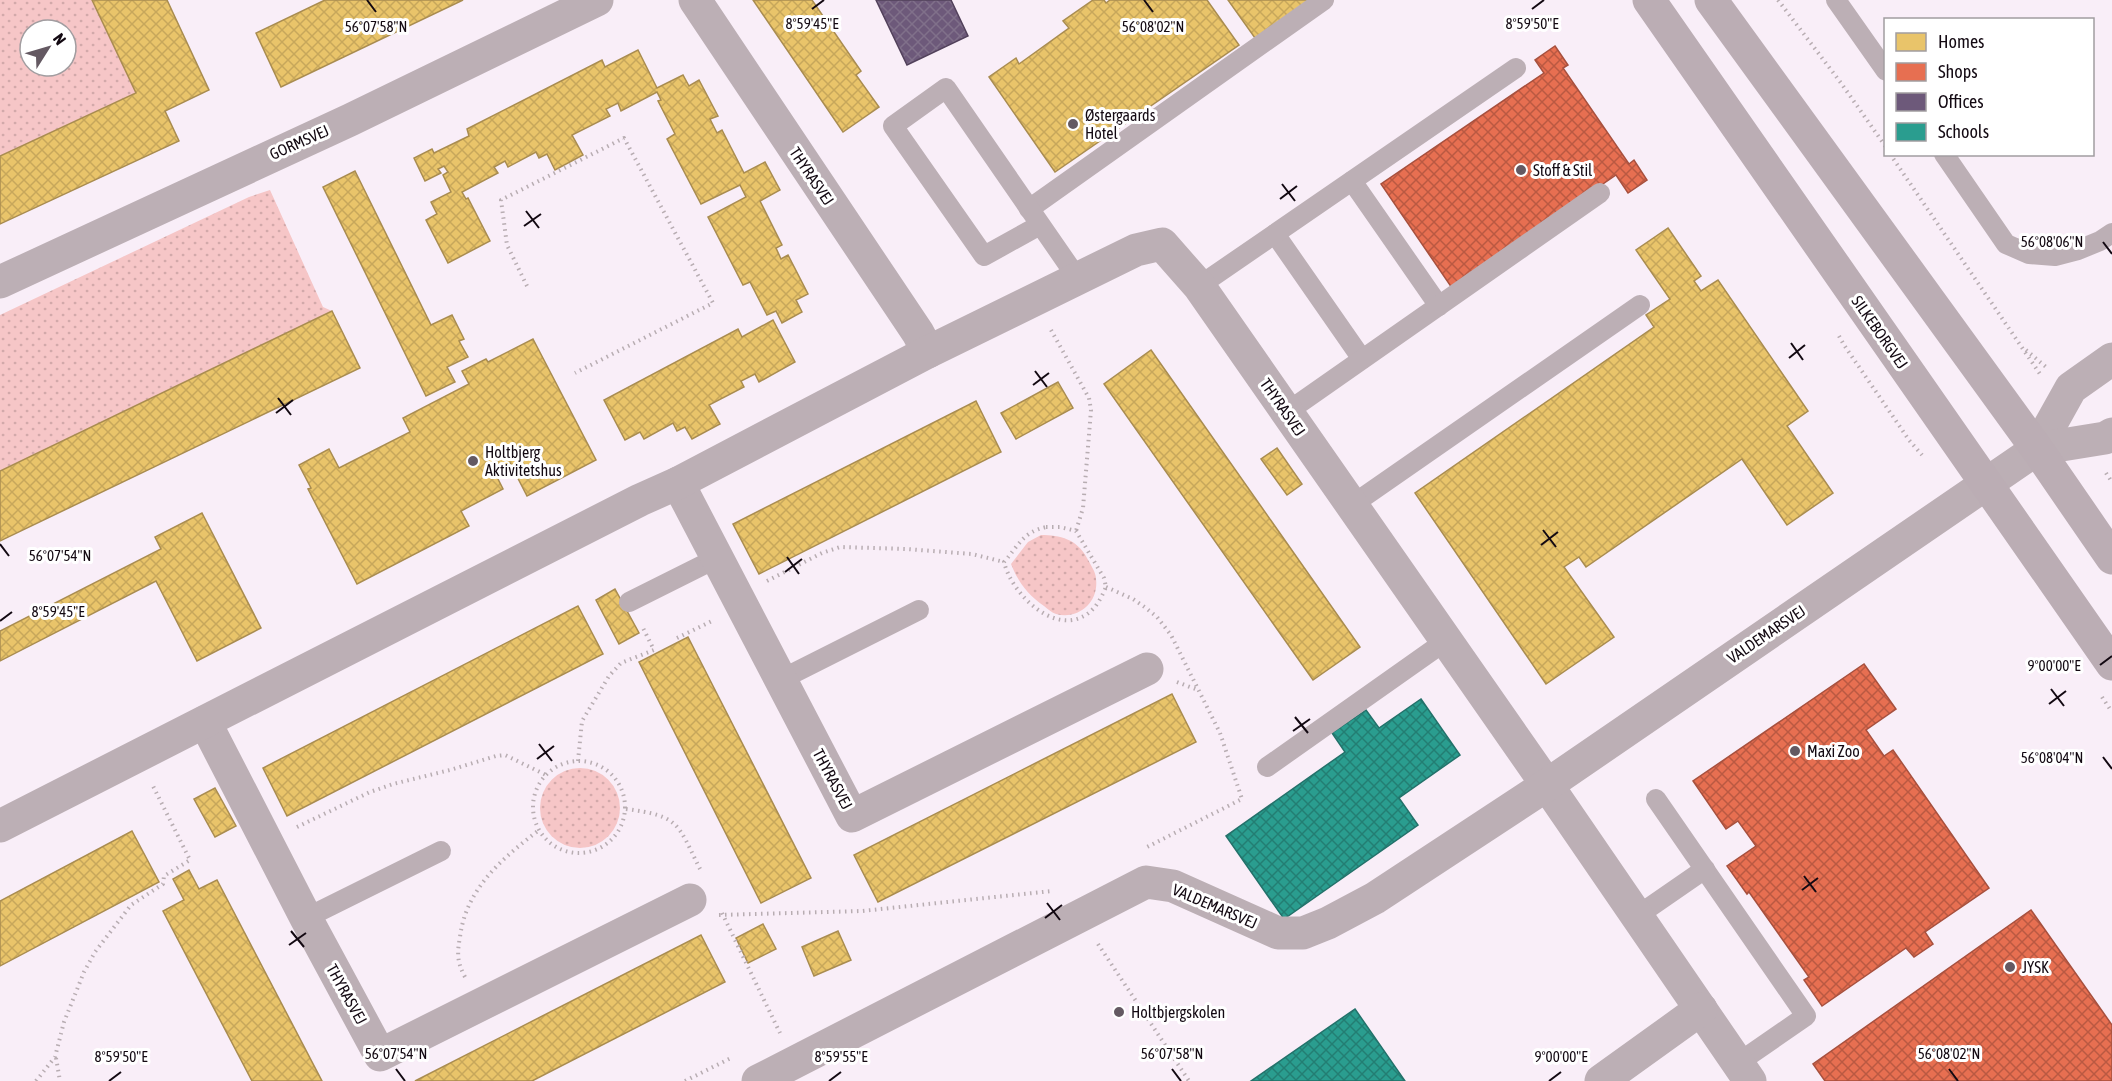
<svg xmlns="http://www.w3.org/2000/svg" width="2112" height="1081" font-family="'Asap Condensed',sans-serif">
<defs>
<pattern id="grass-dots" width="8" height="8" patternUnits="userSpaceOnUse" patternTransform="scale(1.5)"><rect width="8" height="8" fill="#f6c6c7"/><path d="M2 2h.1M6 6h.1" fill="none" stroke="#d2a9aa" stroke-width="1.8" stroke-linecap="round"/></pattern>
<pattern id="homes-cross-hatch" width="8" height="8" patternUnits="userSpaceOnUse" patternTransform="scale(1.5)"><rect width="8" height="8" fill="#e9c46a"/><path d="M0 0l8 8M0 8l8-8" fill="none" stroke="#c7a75b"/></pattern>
<pattern id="shops-cross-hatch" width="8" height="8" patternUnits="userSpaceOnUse" patternTransform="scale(1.5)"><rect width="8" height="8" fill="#e76f51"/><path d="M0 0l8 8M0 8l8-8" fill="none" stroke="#ba5942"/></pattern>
<pattern id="offices-cross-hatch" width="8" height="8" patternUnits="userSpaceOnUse" patternTransform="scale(1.5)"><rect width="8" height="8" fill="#6d597a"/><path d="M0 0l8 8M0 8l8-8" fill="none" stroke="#80708a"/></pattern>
<pattern id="schools-cross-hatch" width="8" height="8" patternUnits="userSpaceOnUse" patternTransform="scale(1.5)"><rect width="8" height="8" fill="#2a9d8f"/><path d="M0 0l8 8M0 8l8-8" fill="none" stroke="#237e73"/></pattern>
</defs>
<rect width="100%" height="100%" fill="#f9eef8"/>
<g fill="url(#grass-dots)" fill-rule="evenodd">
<path d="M0 0H92L136 93 0 156ZM30 30H66V66H30Z"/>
<path d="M270 190 323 307 332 311 0 471V315L249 197Z"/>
<path d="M1041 535C1060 535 1077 539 1087 558 1090 564 1096 572 1096 579 1099 602 1079 620 1056 614 1052 613 1048 609 1044 606 1028 595 1018 582 1011 564L1028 542Z"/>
<circle cx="580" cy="808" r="40"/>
</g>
<g fill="url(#homes-cross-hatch)" stroke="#a98c50" stroke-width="1.5">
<path d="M92 0H167L209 90 165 111 179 141 0 224V156L136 93Z"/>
<path d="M325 0H463L281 87 256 33Z"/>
<path d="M753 0H812L861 71 856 75 879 107 843 132Z"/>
<path d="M1093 0H1104L1106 3 1110 0H1207L1239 45 1055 172 989 77 1016 58 1019 64 1069 28 1063 21Z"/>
<path d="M1228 0H1310L1255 38Z"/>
<path d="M638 50 657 88 683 75 689 86 699 80 718 116 710 119 717 133 722 130 744 173 765 162 780 190 760 201 782 245 776 248 781 259 788 255 808 294 796 300 802 312 782 323 776 311 767 315 750 282 743 285 708 217 746 197 740 185 701 204 667 139 675 134 658 101 661 100 657 92 621 111 618 103 606 109 610 116 572 135 583 155 555 170 547 154 539 158 536 152 508 167 505 161 494 167 498 173 462 192 466 199 468 198 490 241 448 263 426 220 437 214 431 202 451 192 443 175 448 172 444 166 438 169 441 173 425 181 414 158 432 149 434 153 469 136 467 129 602 60 605 67Z"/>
<path d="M355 171 431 325 452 315 464 339 459 341 468 357 447 367 455 382 426 396 323 187Z"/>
<path d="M1668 228 1701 276 1694 281 1701 291 1718 280 1808 411 1787 426 1833 493 1787 525 1742 459 1586 567 1579 557 1564 567 1614 637 1546 684 1415 493 1654 327 1646 315 1670 299 1636 250Z"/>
<path d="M332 311 360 368 0 541V471Z"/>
<path d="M773 320 795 362 759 382 755 374 741 381 744 387 709 405 720 424 692 439 685 427 677 431 673 423 644 439 640 432 625 440 604 400 738 329 742 337Z"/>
<path d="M533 339 596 460 527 496 510 463 494 471 503 489 461 511 469 526 357 584 308 489 311 488 299 465 329 449 339 468 410 432 403 418 469 384 462 371 486 359 488 362Z"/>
<path d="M1151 350 1360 647 1313 680 1104 384Z"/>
<path d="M1058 382 1073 408 1016 439 1001 413Z"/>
<path d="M976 401 1001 452 759 574 733 524Z"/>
<path d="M1277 448 1302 484 1287 495 1261 459Z"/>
<path d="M202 513 261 628 197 661 156 581 0 661V631L161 549 155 537Z"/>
<path d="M615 589 639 633 619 644 596 600Z"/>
<path d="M578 606 603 654 287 816 263 768Z"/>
<path d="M688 637 811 878 761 903 639 662Z"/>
<path d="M1172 694 1196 742 878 902 854 855Z"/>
<path d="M215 788 236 826 215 837 194 799Z"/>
<path d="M132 831 159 882 0 966V901Z"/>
<path d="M189 870 199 889 217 880 322 1081H252L163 911 184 900 173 879Z"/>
<path d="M763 924 776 949 748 963 736 938Z"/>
<path d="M838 931 851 960 814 976 802 947Z"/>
<path d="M701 935 725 982 532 1081H415Z"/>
</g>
<g fill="url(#shops-cross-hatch)" stroke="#a7503e" stroke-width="1.5">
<path d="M1555 46 1568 65 1563 68 1629 164 1634 160 1647 180 1628 193 1616 175 1452 288 1381 184 1544 73 1535 60Z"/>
<path d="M1864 664 1896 709 1866 730 1884 756 1893 750 1989 888 1925 932 1933 944 1914 957 1906 948 1822 1006 1804 980 1809 977 1749 892 1747 894 1727 866 1756 846 1738 821 1726 829 1693 781Z"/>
<path d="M2031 910 2112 1025V1081H1825L1813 1064Z"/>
</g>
<path fill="url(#offices-cross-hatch)" stroke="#52415b" stroke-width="1.5" d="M876 0H951L968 36 907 65Z"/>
<g fill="url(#schools-cross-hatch)" stroke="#23716a" stroke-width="1.5">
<path d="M1421 699 1460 755 1399 798 1418 825 1284 919 1226 836 1345 752 1332 733 1366 710 1379 728Z"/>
<path d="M1355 1009 1405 1081H1251Z"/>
</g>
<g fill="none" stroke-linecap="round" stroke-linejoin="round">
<g stroke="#b8adb2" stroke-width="4" stroke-dasharray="1.5 4.5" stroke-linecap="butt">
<path d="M1778 0 1841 83 1886 147"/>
<path d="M1890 154 2040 374"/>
<path d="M527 286 507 245 501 200 624 138 713 303 575 373"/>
<path d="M1051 330 1089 398 1091 410 1083 508 1076 531"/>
<path d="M1839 336 1844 345 1909 440 1922 455"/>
<path d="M2026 350 2046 367"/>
<path d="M2106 473 2112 482"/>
<path d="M1046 527H1060L1076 531 1104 578 1106 587C1103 594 1099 602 1094 608 1061 643 1012 596 1004 562 1019 545 1023 532 1046 527Z"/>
<path d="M767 581 822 553 840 547 906 549 972 554 1004 562"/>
<path d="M1106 587 1133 599 1146 608 1157 617 1171 635 1220 733 1242 799 1147 847"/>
<path d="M677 638 714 620"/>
<path d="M1177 682 1198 690"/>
<path d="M2102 697 2112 712"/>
<circle cx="579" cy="807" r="46"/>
<path d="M578 761 582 721 609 676 621 663 654 650 642 626"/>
<path d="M626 809C680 816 677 823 700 869"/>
<path d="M297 827 370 792 393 784 450 770 496 756 505 755 546 775"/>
<path d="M722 913 780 1033"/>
<path d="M719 915 862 911 1052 891"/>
<path d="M1098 944 1189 1081"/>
<path d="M465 977C457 962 457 953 460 937 466 888 503 858 539 830"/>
<path d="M56 1058 60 1081"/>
<path d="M36 1081 55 1057 64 1022 84 972 95 952 131 905 163 884 164 876 190 860 152 784"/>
<path d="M685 1081 733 1057"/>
</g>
<g stroke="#bcafb5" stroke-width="20">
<path d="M1836 0 1886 71"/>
<path d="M1944 154 2006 244 2029 254 2055 256 2078 250 2100 241 2112 233"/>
<path d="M1352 181 1439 306"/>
<path d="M1029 209 1324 0"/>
<path d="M1040 225 984 256 893 126 946 88 1078 279"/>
<path d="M1275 234 1362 359"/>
<path d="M1199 286 1516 68"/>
<path d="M1287 412 1600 193"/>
<path d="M1352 505 1640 305"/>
<path d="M629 602 717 558"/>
<path d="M780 680 919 610"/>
<path d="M1267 767 1447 640"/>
<path d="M1656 799 1806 1016 1738 1063"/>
<path d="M1637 916 1705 869"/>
<path d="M306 918 441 851"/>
</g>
<g stroke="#bcafb5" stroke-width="33">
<path d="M695 0 918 333 928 352"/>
<path d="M0 282 350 120 597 0"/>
<path d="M2037 449 2071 388 2112 359"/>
<path d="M678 483 852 816 1147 669"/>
<path d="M205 722 306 918 380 1055 690 900"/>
<path d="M0 826 640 500 678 483 928 352 1136 250 1162 244 1199 286 1547 785 1750 1081"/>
<path d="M758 1081 1146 882 1173 886 1278 933H1303L1328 923 1375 898 1547 785 2037 449 2105 438 2112 434"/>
<path d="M1601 1081 1701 1009"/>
</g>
<g stroke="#bbadb4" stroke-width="33">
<path d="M1649 0 2112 664"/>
<path d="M1711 0 2037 449 2112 558"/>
</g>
</g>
<path fill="none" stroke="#130912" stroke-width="2" d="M367 0 376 12M1144 0 1153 12M812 9 824 0M1532 9 1544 0M1282 184 1295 201M1280 199 1297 186M526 211 539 228M524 226 541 214M2103 242 2112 254M1791 343 1803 360M1789 358 1805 345M1035 371 1047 387M1033 385 1049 373M278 398 291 415M276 413 293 400M1543 530 1556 547M0 544 9 556M1541 545 1558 532M787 557 799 574M785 572 802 559M0 621 12 612M2100 665 2112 656M2051 689 2064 706M2049 704 2066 691M1295 717 1308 733M1293 731 1310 719M539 744 552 761M2103 757 2112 769M537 759 554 746M1804 876 1816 892M1802 890 1818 878M1047 903 1060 920M1045 918 1062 905M291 931 304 947M289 945 306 933M396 1069 405 1081M1172 1069 1181 1081M1949 1069 1958 1081M109 1081 121 1072M829 1081 841 1072M1549 1081 1561 1072"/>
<g fill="#645962" stroke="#fff" stroke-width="2">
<circle cx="1073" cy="124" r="6"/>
<circle cx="1521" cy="170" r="6"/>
<circle cx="473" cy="461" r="6"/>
<circle cx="1795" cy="751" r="6"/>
<circle cx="2010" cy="967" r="6"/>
<circle cx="1119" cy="1012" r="6"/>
</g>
<g text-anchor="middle" stroke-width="6" stroke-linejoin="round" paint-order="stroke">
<g font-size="16" fill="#130912" stroke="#fff" text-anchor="start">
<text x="1085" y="121">Østergaards<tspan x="1085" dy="18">Hotel</tspan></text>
<text x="1533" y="176">Stoff &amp; Stil</text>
<text x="485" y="458">Holtbjerg<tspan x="485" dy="18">Aktivitetshus</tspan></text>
<text x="1807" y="757">Maxi Zoo</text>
<text x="2022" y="973">JYSK</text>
<text x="1131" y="1018">Holtbjergskolen</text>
</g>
<g font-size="16" fill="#130912" stroke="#fff">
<text transform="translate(299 142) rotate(-24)" y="6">GORMSVEJ</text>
<text transform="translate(812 176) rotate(56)" y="6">THYRASVEJ</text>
<text transform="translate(1880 332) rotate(55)" y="6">SILKEBORGVEJ</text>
<text transform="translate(1283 407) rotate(55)" y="6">THYRASVEJ</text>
<text transform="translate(1766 634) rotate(-34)" y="6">VALDEMARSVEJ</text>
<text transform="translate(833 779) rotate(62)" y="6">THYRASVEJ</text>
<text transform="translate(1215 906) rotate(23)" y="6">VALDEMARSVEJ</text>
<text transform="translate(347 994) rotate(61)" y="6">THYRASVEJ</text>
</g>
</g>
<g font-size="15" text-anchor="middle" fill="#130912" stroke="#fff" stroke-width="6" stroke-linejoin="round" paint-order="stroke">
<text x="812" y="29">8°59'45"E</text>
<text x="1532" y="29">8°59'50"E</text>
<text x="376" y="32">56°07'58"N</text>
<text x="1153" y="32">56°08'02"N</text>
<text x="2052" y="247">56°08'06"N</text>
<text x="60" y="561">56°07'54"N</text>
<text x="58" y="617">8°59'45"E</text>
<text x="2054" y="671">9°00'00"E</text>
<text x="2052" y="763">56°08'04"N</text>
<text x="396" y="1059">56°07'54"N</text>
<text x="1172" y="1059">56°07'58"N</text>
<text x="1949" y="1059">56°08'02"N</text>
<text x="121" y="1062">8°59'50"E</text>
<text x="841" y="1062">8°59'55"E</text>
<text x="1561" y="1062">9°00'00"E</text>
</g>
<rect x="1884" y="18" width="210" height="138" fill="#ffffff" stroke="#a19da0" stroke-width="1.5"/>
<rect x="1896" y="33" width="30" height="18" fill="#e9c46a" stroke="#a19da0" stroke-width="1.5"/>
<text x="1938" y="48" font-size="18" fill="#130912">Homes</text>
<rect x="1896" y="63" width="30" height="18" fill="#e76f51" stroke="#a19da0" stroke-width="1.5"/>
<text x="1938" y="78" font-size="18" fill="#130912">Shops</text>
<rect x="1896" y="93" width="30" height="18" fill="#6d597a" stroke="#a19da0" stroke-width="1.5"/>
<text x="1938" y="108" font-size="18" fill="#130912">Offices</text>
<rect x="1896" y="123" width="30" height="18" fill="#2a9d8f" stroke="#a19da0" stroke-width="1.5"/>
<text x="1938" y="138" font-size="18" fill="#130912">Schools</text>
<g transform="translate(48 48) rotate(53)"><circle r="28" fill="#ffffff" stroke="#a19da0" stroke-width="1.5"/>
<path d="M0-4.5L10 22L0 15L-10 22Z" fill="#645962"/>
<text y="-9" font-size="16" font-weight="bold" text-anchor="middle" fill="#130912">N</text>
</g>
</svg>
